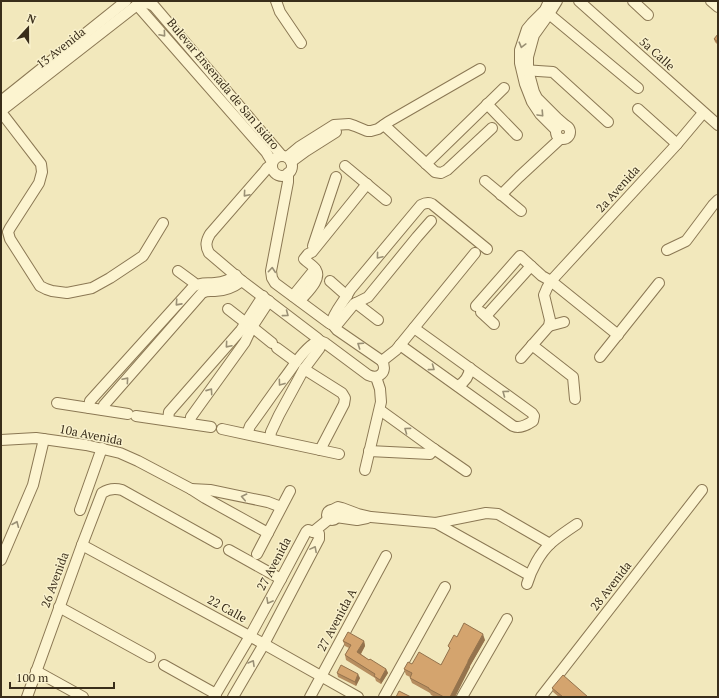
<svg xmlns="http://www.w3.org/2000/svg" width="719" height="698" font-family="'PT Serif',serif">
<rect width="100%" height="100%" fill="#f2e8bc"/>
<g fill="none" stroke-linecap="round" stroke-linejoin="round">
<defs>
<g id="minor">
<path d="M276 1 280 12 301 43"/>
<path d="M549 1 545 10 532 23 527 29 520 50V63L525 84 532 102 540 114 556 130"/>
<path d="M557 1 549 14 534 35 528 57V70L534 92 537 98 557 118 565 125"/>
<path d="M579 1 718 125"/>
<path d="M633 1 648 15"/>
<path d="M711 1 718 7"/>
<path d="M137 5 266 152 272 162"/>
<path d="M545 10 549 14 638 88"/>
<path d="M523 70 553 72 608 122"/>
<path d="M1 101 126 1"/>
<path d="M487 104 517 135"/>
<path d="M638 109 677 144"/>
<path d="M1 111 137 5C144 3 148 2 154 6L282 156"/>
<path d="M1 112 41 164 42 172 39 183 10 228 8 232 10 239 40 286 46 289 52 291 67 293 92 288 110 278 143 256 163 223"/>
<circle cx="563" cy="132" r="7"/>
<path d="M384 125 435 172 441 173 447 170 492 128"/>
<circle cx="282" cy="166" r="10"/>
<path d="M287 157 299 147 334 125 349 124 355 126 367 131H371L378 129 388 122 480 69"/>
<path d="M291 162 306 151 336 132"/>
<path d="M426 164 504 88"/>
<path d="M271 165 267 168 264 172 210 234C206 241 205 246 209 253L242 281 317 338 320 341 325 343 368 375C379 380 388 372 382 361"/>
<path d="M345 166 386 200"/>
<path d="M288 173V182L271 271 272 278 275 283 329 323 333 325 337 330 382 361"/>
<path d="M485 181 521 211"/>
<path d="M501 195 519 177 560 139"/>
<path d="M313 246 336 177"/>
<path d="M667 250 686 241 713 205 718 200"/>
<path d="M178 271 193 282 196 285"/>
<path d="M330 281 347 296"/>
<path d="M293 296 315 269"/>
<path d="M300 301C305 294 322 280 316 270 314 266 308 263 304 259L308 254 312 252 367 184"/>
<path d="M356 303 378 320"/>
<path d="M476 306 520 256 542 276 551 281 618 335"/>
<path d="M228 309 246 323"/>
<path d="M481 312 494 324"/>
<path d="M486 316 531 266"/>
<path d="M331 324C334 311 344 302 350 290L421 205C425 203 428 202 432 204L487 249"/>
<path d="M549 326 564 322"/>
<path d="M252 327 272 343"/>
<path d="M335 327 354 304 368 297 417 237 431 221"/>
<path d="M400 345 513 426C520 429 527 425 533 421L534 416 532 413 414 328"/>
<path d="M532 345 573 377 575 399"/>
<path d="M277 348 296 362"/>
<path d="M600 357 659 283"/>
<path d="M521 358 549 326 550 320 544 295 547 288 551 281 677 144 703 113"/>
<path d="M382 361 396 350 475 253"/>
<path d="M304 369 342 393 345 398 344 404 320 450"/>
<path d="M458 386C465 382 469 377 470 368"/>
<path d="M57 403 128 414"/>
<path d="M89 408 90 401 193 287C200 282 207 284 215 283 223 282 230 280 236 275"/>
<path d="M103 410 104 405 202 293C207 290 210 291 215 291 225 291 234 287 242 281"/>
<path d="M380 410 434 449 466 471"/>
<path d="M136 416 211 427"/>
<path d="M168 420 169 412 241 330 263 296"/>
<path d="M190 424 191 417 245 342 252 327 269 301"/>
<path d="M222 429 339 454"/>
<path d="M247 434 250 426C261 411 272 395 283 380 294 366 303 349 319 340"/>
<path d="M270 439 271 432 279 415 304 369 319 349 322 343"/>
<path d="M1 440 36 438 86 445 120 453 138 461 191 489"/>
<path d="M369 451 430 454 434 449"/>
<path d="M365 470 381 402 380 389 376 377"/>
<circle cx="332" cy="515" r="5"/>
<path d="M80 510 102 448"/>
<path d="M332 510 338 507 342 508 358 514 371 517 436 523 529 575"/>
<path d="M336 517 357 520 367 518"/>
<path d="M436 523 486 513 498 514 550 544"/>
<path d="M313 532 329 519"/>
<path d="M268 533 205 498 191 489 210 490 268 502 281 507"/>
<path d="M82 545 264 644 358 697"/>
<path d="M229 550 281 579"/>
<path d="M257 554 290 491"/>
<path d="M1 560 33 485 44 439"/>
<path d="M527 584C531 570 540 553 551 543 559 536 568 530 577 524"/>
<path d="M59 607 150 657"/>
<path d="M164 665 216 694"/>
<path d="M36 671 83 697"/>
<path d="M27 697 82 545 102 493C108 489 115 488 122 490L217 543"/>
<path d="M214 697 250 636 281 579 306 532 308 530 319 534V539L264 644 233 697"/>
<path d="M310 697 386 556"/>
<path d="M384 697 445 587"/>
<path d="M462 697 507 619"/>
<path d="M541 697 702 490"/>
</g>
</defs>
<use href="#minor" stroke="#8b7854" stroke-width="12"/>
<use href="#minor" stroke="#fcf4d0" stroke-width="10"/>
</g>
<g fill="#b68d5f">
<path d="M718 34V45L715 42 714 39Z"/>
<path d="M457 637 485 640 470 666V667L455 697H435L431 695 430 693 412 683 410 678V677L406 675 404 669 441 665 450 649 448 646Z"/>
<path d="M343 641H364L365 646 361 654 369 660 386 669 388 673 381 684 376 681 375 678 346 660 345 655 349 648 345 646Z"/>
<path d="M337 673 360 678 356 686 338 677Z"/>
<path d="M552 688 588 697H559L553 692Z"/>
</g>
<g fill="#94734d">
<path d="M483 634 485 640 470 666V667L455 697H450L468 661Z"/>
<path d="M364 641 365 646 359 657 357 652Z"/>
<path d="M386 669 388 673 381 684 380 680Z"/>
<path d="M358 674 360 678 356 686 355 682Z"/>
</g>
<g fill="#d4a46e" stroke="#94734d">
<path d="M718 34V42L714 39Z"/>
<path d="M464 623 483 634 468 661V662L450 697H444L429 689V688L410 678 412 673 404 669 408 662 412 664 419 652 441 665 450 648 448 646 454 635 457 637Z"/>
<path d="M348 632 364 641 357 652 369 660 370 659 386 669 380 680 374 676 375 674 345 655 351 645 343 641Z"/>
<path d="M341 665 358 674 355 682 337 673Z"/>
<path d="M563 675 588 697H563L552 688Z"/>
<path d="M399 691 411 697H396Z"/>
</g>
<defs><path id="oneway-chevron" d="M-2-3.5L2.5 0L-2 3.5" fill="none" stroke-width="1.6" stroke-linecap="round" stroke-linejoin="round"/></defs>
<g stroke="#9a9075">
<use href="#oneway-chevron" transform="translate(163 34) rotate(49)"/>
<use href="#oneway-chevron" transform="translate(522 45) rotate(105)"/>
<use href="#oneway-chevron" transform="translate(541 114) rotate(47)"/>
<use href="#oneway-chevron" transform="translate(246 194) rotate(131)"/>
<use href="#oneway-chevron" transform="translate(379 256) rotate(130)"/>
<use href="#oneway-chevron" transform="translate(272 270) rotate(-85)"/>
<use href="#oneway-chevron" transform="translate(178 303) rotate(132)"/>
<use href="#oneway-chevron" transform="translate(286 314) rotate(37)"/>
<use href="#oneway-chevron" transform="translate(228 345) rotate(131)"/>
<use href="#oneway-chevron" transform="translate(360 345) rotate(-146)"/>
<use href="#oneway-chevron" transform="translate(432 368) rotate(36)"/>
<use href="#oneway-chevron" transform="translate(126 380) rotate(-49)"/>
<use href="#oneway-chevron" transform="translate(281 383) rotate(126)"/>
<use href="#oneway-chevron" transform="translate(210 391) rotate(-55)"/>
<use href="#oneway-chevron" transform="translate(505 393) rotate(-144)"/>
<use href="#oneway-chevron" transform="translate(407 430) rotate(-144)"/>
<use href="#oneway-chevron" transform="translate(244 497) rotate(-168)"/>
<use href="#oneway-chevron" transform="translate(16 524) rotate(-67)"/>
<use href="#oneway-chevron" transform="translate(314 549) rotate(-62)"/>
<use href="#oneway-chevron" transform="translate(269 601) rotate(119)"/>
<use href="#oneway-chevron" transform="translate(252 663) rotate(-60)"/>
</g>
<g text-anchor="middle" stroke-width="3" stroke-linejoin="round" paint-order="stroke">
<g font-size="12" fill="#392d1a" stroke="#f9f1cc">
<text transform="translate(61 48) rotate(-38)" y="4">13 Avenida</text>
<text transform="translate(657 54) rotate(42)" y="4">5a Calle</text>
<text transform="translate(223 84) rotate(50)" y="4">Bulevar Ensenada de San Isidro</text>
<text transform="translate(618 189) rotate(-48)" y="4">2a Avenida</text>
<text transform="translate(91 435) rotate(11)" y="4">10a Avenida</text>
<text transform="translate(274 564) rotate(-62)" y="4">27 Avenida</text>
<text transform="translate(55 580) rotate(-70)" y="4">26 Avenida</text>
<text transform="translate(611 586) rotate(-52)" y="4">28 Avenida</text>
<text transform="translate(227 609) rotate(29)" y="4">22 Calle</text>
<text transform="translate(337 620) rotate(-62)" y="4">27 Avenida A</text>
</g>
</g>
<rect width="719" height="698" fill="none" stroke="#392d1a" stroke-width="4"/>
<g transform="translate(28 28) rotate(21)" stroke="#f9f1cc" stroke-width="3" paint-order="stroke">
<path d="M0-3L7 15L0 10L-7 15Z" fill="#392d1a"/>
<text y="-6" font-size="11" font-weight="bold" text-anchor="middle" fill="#392d1a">N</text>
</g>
<path d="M10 682v6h104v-6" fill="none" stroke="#392d1a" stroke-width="2"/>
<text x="16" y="682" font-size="12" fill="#392d1a" stroke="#f9f1cc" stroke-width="3" paint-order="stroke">100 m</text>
</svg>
